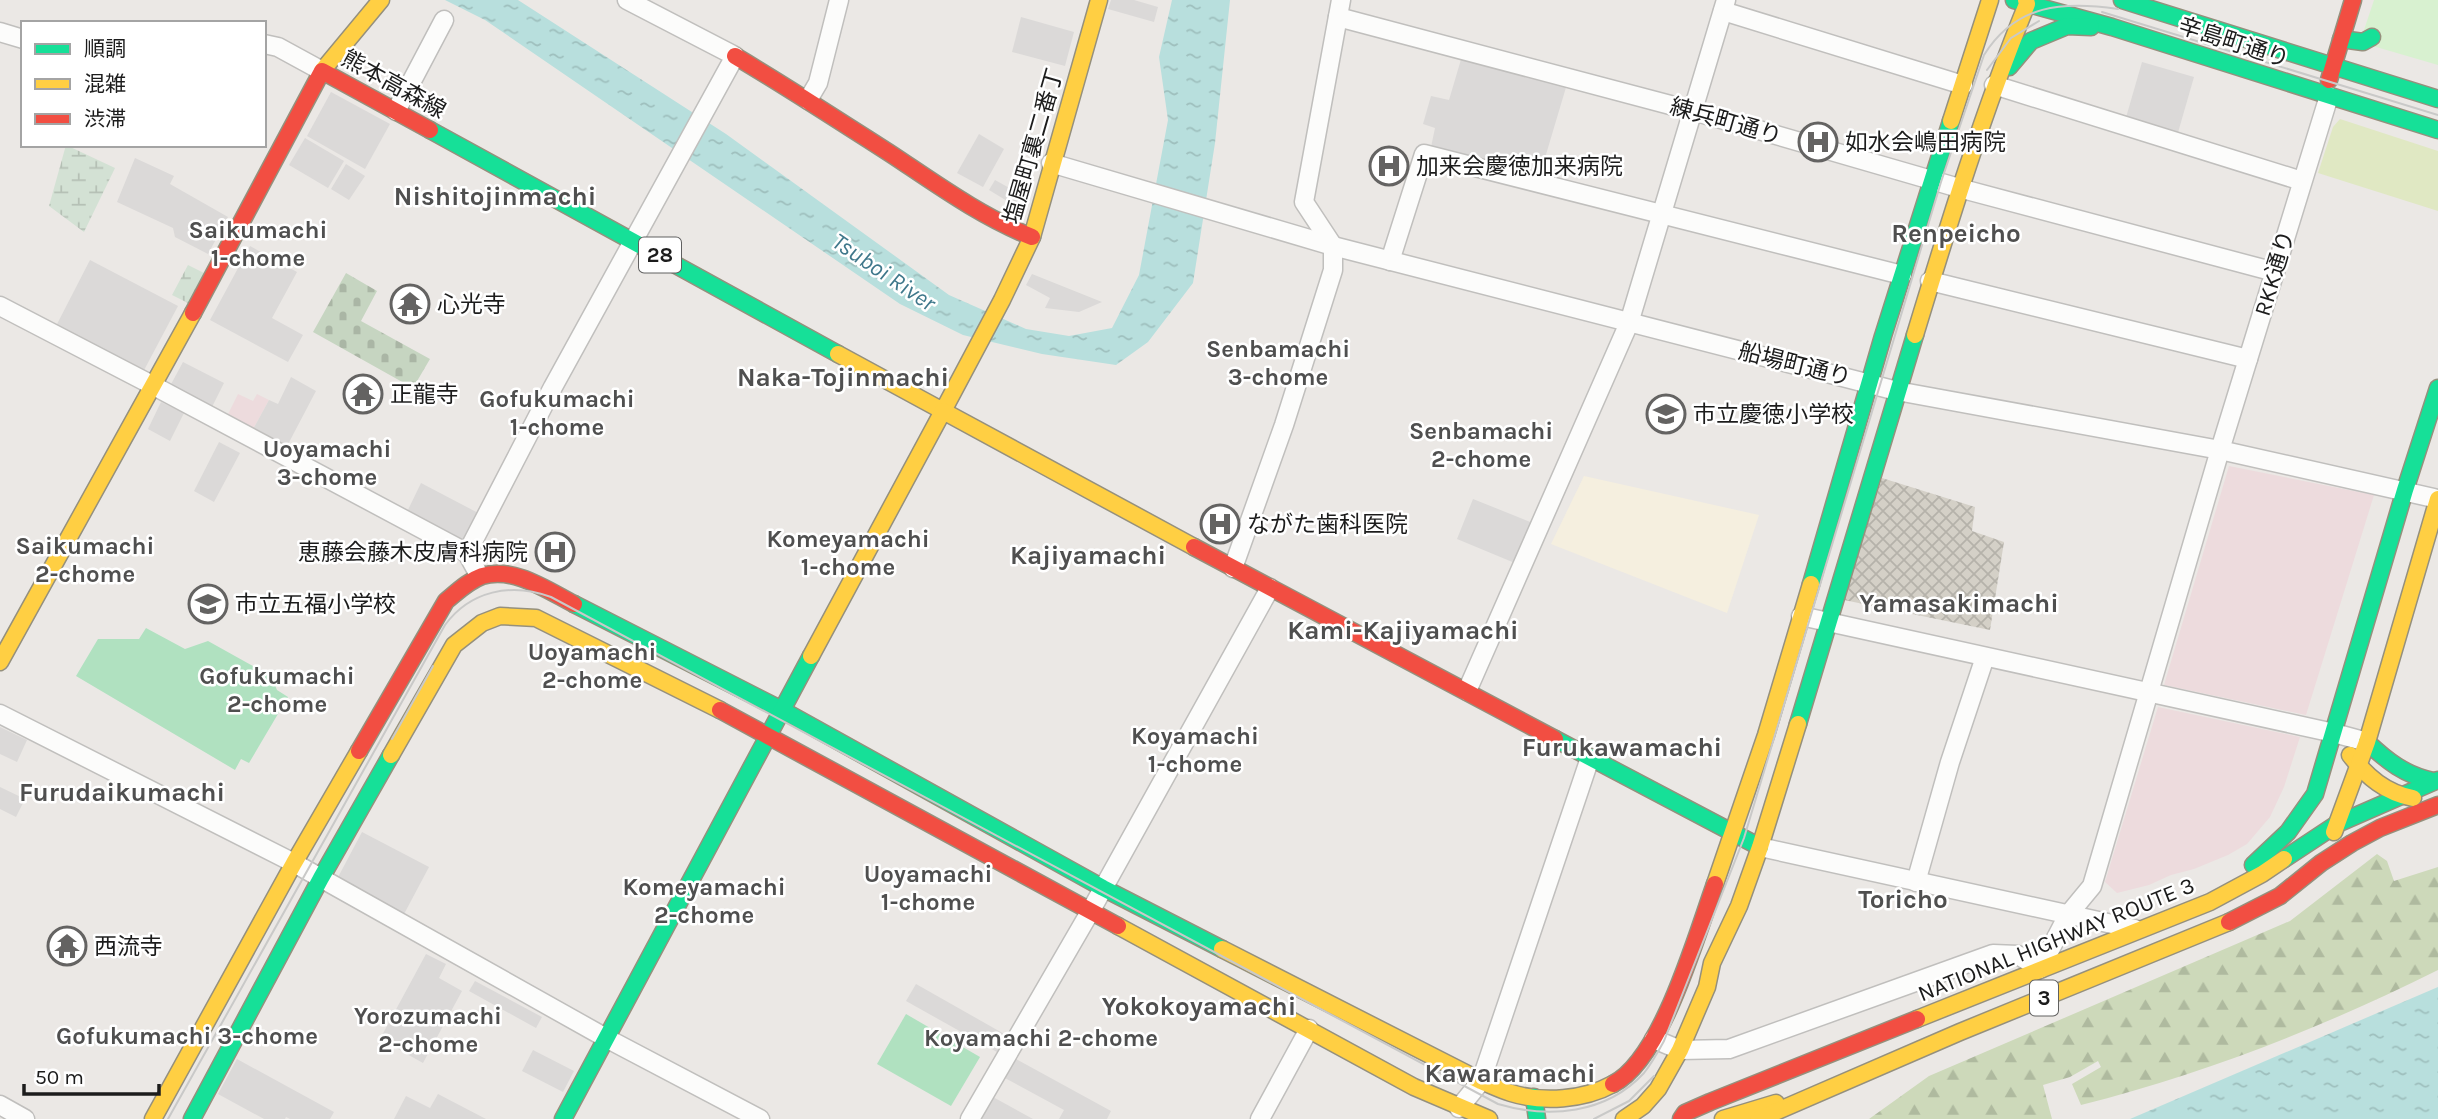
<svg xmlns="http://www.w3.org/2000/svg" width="2438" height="1119" font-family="Karla,'Noto Sans JP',sans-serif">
<defs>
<pattern id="construction-cross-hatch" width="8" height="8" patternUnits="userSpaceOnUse" patternTransform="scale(1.75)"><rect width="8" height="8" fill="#d4d0c7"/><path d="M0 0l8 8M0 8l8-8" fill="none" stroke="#b5b2aa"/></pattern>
<pattern id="forest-firs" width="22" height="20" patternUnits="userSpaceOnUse" patternTransform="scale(1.75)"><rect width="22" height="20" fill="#cdd9ba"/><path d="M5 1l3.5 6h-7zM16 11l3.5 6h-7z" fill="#afba9f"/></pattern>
<pattern id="wetland-marsh" width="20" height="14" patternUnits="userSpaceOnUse" patternTransform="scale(1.75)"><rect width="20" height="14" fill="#d3e1d4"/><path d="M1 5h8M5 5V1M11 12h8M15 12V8" fill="none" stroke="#b5c0b5"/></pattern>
<pattern id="cemetery-stones" width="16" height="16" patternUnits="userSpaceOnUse" patternTransform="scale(1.75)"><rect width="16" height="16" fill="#c6d5c1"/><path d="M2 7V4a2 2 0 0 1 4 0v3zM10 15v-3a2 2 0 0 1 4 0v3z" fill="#aab6a5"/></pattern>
<pattern id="water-ripples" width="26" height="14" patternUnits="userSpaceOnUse" patternTransform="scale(1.75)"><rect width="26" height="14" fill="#b8dfdd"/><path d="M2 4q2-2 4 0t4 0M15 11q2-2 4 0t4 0" fill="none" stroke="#9ebfbd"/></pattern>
</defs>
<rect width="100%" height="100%" fill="#ebe8e5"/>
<g fill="#eddbdd">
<path d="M238 394 253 401 257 394 269 400 251 433 226 418Z"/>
<path d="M2229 466 2374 495 2306 715 2164 685Z"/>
<path d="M2158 707 2300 737 2284 787 2270 817 2247 844 2228 855 2194 869 2171 875 2149 885 2117 893 2105 882Z"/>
</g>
<path fill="#f5efdf" d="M1584 476 1759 515 1727 613 1551 544Z"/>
<path fill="url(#construction-cross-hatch)" d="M1882 478 1975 507 1972 531 2004 542 1990 630 1844 600Z"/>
<path fill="#e0e8c3" d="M2340 119 2438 151V211L2318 173 2333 127Z"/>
<path fill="url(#forest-firs)" d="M2377 854 2387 861 2394 881 2438 867V970C2324 1027 2204 1074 2081 1105L2072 1084 2101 1067 2098 1061 2070 1077 2043 1085 2052 1119H1869L1929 1076 2290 921Z"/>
<g fill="url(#wetland-marsh)">
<path d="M66 145 115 168 84 232 49 206Z"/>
<path d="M188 265 208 275 192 305 172 295Z"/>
</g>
<path fill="url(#cemetery-stones)" d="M346 273 377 291 361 321 430 359 413 388 313 332Z"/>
<path fill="#d8f1d0" d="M2374 0H2438V65L2366 44 2362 36Z"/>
<g fill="#b0e1c0">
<path d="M146 628 185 649 208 641 271 676 277 690 288 697 249 763 241 759 235 770 76 676 98 639H139Z"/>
<path d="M906 1014 980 1057 951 1106 877 1064Z"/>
</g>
<g fill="#dbd9d8">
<path d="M1111 0H1134L1158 7 1154 22 1108 9Z"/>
<path d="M1021 17 1074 32 1065 66 1012 52Z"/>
<path d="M1462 56 1567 84 1539 178 1431 147 1435 128 1423 124 1431 96 1449 100Z"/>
<path d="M2142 62 2194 77 2177 136 2125 121Z"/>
<path d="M331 92 390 124 365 169 307 136Z"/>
<path d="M979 134 1004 149 983 187 957 173Z"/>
<path d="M305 138 344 161 328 188 289 165Z"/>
<path d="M135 158 174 176 170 184 228 217 208 254 175 237 173 228 117 202Z"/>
<path d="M346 164 365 176 349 200 331 189Z"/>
<path d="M995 180 1024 196 1017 207 989 190Z"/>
<path d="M250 246 297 272 272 318 303 335 288 362 210 320Z"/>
<path d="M90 260 178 306 142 374 55 328Z"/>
<path d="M1032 274 1102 302 1079 312 1045 308 1050 298 1026 285Z"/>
<path d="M183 362 224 383 211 409 169 388Z"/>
<path d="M291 377 316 391 285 450 251 433 269 400 278 404Z"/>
<path d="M161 402 184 413 170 441 148 429Z"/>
<path d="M219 442 240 453 214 502 194 491Z"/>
<path d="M421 483 482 515 465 546 406 514Z"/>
<path d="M1473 499 1538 525 1522 566 1457 539Z"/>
<path d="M0 727 27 740 17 762 0 754Z"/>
<path d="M0 787 25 799 16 817 0 809Z"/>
<path d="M362 832 429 867 403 916 336 881Z"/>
<path d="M426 954 446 964 439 978 462 991 423 1063 380 1039Z"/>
<path d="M475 981 542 1017 536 1028 469 991Z"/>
<path d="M916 984 1006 1035 997 1052 906 1001Z"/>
<path d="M533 1050 574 1071 563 1092 522 1071Z"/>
<path d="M1014 1058 1111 1111 1107 1119H1059L1064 1110 1003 1077Z"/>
<path d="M237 1059 334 1112 330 1119H290L286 1117 285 1119H264L218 1094Z"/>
<path d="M438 1094 486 1119H394L406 1096 430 1108Z"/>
<path d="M993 1097 1033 1119H981Z"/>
</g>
<g fill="url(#water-ripples)">
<path d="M445 0H518L726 134 949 295 1026 329 1069 336 1112 328 1139 275 1168 120 1159 57 1172 0H1230L1215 143 1193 283 1148 342 1116 365 1042 354 963 335 900 304 485 20Z"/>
<path d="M2438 987V1119H2130Z"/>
</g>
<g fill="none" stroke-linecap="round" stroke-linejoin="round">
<defs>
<g id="street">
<path d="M1723 11 1963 85"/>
<path d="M1338 17 1693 111 1959 188 2275 272"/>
<path d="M0 32 23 39"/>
<path d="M264 44 278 47 322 71"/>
<path d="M1994 85 2302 181"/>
<path d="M808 100 818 83 839 0"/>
<path d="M396 111 444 20"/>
<path d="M1051 163 1333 246 1897 391 2220 450 2438 499"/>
<path d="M1390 261 1424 154 1902 275"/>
<path d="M1930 281 2248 359"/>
<path d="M0 306 154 386 467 553 479 575"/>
<path d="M467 553 553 387 735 56 627 0"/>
<path d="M1233 568 1284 425 1333 270V246L1304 202 1341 0"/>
<path d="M1801 616 2334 733 2367 742"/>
<path d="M1467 691 1629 323 1726 0"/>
<path d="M0 714 294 863 606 1038 760 1119"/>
<path d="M1760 847 2135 929"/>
<path d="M1916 882 1950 762 1985 657"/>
<path d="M1654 1039 1680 1050 1729 1049 1993 954 2018 955 2040 969 2068 915 2092 886 2220 450 2329 96"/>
<path d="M0 1105 25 1119"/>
<path d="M1459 1108 1481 1081 1590 758"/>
<path d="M970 1119 1090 912 1270 588"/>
<path d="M1260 1119 1309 1029"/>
</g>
<g id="fast">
<path d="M2014 0 2112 27 2438 130"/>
<path d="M2122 0 2438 99"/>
<path d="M2341 39 2363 42 2372 37"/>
<path d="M2009 67 2031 41 2067 26 2091 27"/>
<path d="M430 130 838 354"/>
<path d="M1811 584 1883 336 1951 121"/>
<path d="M574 604 782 710 1103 888 1222 949"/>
<path d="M1798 724 1915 335"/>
<path d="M1555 739 1760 847"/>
<path d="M2367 742C2387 761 2405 775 2433 781"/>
<path d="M2284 859 2337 824 2438 780"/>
<path d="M2253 865 2288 832 2315 794 2405 490 2438 388"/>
<path d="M1534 1097 1537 1119"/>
<path d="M192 1119 321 878 391 755"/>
<path d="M563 1119 811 656"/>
</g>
<g id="slow">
<path d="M322 71 381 0"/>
<path d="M1951 121 1990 0"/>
<path d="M1915 335C1949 223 1983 112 2027 4L2026 0"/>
<path d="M838 354 943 411 1002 300 1032 237 1099 0"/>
<path d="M811 656 943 411 1194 547"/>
<path d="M0 662 193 313"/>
<path d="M391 755 454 645 482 623 500 616 536 618 720 710"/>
<path d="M2350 755C2367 777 2386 793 2413 798"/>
<path d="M2334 832 2367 742 2438 499"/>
<path d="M1715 884 1766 735 1811 584"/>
<path d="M1118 926 1414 1087 1489 1119"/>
<path d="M1222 949 1481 1081C1491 1085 1501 1090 1511 1093 1543 1103 1584 1100 1613 1084"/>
<path d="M1917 1019 2210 902 2262 874 2284 859"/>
<path d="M153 1119 294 863 359 751"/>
<path d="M1624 1119 1643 1106 1658 1089 1680 1050 1707 987 1712 963 1739 906 1760 847 1798 724"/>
<path d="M1723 1119 1776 1103"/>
<path d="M1759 1119 1960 1032 2229 922"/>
</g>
<g id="jam">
<path d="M735 56C789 88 841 122 894 156 939 186 982 217 1032 237"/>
<path d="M2329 80 2353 0"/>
<path d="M193 313 322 71 430 130"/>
<path d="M1194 547 1555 739"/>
<path d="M720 710 1118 926"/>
<path d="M359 751 446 601C457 592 468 581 482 576 513 566 547 590 574 604"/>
<path d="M2229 922 2280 896 2321 863 2352 843 2380 828 2438 805"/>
<path d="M1613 1084C1662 1059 1696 936 1715 884"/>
<path d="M1681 1119 1685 1113 1710 1102 1917 1019"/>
</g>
</defs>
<use href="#street" stroke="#c0bfbd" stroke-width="21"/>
<use href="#fast" stroke="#95907d" stroke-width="19"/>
<use href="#slow" stroke="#95907d" stroke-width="19"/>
<use href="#jam" stroke="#95907d" stroke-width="19"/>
<use href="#street" stroke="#fcfcfb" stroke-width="18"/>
<use href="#fast" stroke="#16e098" stroke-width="16"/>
<use href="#slow" stroke="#ffcf43" stroke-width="16"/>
<use href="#jam" stroke="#f24e42" stroke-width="16"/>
<g stroke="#c9c9c8" stroke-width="2">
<path d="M2102 12 2438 115"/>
<path d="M1987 70 2011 38 2039 21"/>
<path d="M392 739 433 666"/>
<path d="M168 1119 445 625C470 591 511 582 551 597L1498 1104C1549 1119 1606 1114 1644 1073 1652 1063 1658 1052 1664 1041L1744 838 1941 182 1984 55C2016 4 2063 1 2118 9"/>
<path d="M1594 1119 1629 1101 1654 1076"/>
</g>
</g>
<defs>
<symbol id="hospital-ring" viewBox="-11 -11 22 22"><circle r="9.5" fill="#fff" stroke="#646362" stroke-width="1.5"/><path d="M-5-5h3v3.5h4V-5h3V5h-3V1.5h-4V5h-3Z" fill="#646362"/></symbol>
<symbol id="temple-ring" viewBox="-11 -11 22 22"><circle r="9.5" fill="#fff" stroke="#646362" stroke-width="1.5"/><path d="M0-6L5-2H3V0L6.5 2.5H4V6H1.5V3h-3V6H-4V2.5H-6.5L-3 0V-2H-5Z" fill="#646362"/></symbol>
<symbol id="school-ring" viewBox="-11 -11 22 22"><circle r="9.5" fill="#fff" stroke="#646362" stroke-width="1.5"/><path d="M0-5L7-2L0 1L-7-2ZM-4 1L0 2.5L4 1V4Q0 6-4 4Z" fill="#646362"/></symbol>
</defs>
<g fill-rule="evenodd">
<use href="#hospital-ring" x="1796" y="120" width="44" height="44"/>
<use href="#hospital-ring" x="1367" y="144" width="44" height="44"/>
<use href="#temple-ring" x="388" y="282" width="44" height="44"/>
<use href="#temple-ring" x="341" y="372" width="44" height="44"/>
<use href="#school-ring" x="1644" y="392" width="44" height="44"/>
<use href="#hospital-ring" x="1198" y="502" width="44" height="44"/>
<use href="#hospital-ring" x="533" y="530" width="44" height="44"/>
<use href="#school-ring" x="186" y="582" width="44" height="44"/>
<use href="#temple-ring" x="45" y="924" width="44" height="44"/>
</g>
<g text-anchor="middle" stroke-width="5" stroke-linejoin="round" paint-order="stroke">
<g fill="#fff" stroke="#606060" stroke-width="2">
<rect x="639" y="237.5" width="42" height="35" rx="5"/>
<rect x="2030" y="980.5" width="28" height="35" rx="5"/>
</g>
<g font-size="21" font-weight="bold" fill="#1c1c1c">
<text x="660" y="262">28</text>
<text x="2044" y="1005">3</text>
</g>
<g font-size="23" fill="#1c1c1c" stroke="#fff">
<text transform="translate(2234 42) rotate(18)" y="8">辛島町通り</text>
<text transform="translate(394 84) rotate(29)" y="8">熊本高森線</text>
<text transform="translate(1726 121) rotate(16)" y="8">練兵町通り</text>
<text transform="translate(1033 146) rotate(-74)" y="8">塩屋町裏二番丁</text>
<text transform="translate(2274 273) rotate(-73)" y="8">RKK通り</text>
<text transform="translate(1795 364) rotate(14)" y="8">船場町通り</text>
<text transform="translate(2056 939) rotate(-22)" y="8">NATIONAL HIGHWAY ROUTE 3</text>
</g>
<g font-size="23" fill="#1c1c1c" stroke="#fff" text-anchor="start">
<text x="1845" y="150">如水会嶋田病院</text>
<text x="1416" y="174">加来会慶徳加来病院</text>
<text x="437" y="312">心光寺</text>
<text x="390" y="402">正龍寺</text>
<text x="1693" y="422">市立慶徳小学校</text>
<text x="1247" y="532">ながた歯科医院</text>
<text x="528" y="560" text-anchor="end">恵藤会藤木皮膚科病院</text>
<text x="235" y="612">市立五福小学校</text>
<text x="94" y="954">西流寺</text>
</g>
<g font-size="24" font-weight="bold" fill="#4f4f4f" stroke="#fff">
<text x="258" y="238">Saikumachi<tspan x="258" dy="28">1-chome</tspan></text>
<text x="1278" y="357">Senbamachi<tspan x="1278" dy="28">3-chome</tspan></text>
<text x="557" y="407">Gofukumachi<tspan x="557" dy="28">1-chome</tspan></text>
<text x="1481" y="439">Senbamachi<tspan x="1481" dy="28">2-chome</tspan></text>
<text x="327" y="457">Uoyamachi<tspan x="327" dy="28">3-chome</tspan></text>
<text x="848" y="547">Komeyamachi<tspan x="848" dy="28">1-chome</tspan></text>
<text x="85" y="554">Saikumachi<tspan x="85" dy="28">2-chome</tspan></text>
<text x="592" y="660">Uoyamachi<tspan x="592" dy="28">2-chome</tspan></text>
<text x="277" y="684">Gofukumachi<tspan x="277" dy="28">2-chome</tspan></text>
<text x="1195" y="744">Koyamachi<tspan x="1195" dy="28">1-chome</tspan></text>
<text x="928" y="882">Uoyamachi<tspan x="928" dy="28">1-chome</tspan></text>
<text x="704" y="895">Komeyamachi<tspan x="704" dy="28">2-chome</tspan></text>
<text x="428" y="1024">Yorozumachi<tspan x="428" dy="28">2-chome</tspan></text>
<text x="187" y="1044">Gofukumachi 3-chome</text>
<text x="1041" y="1046">Koyamachi 2-chome</text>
</g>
<g font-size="24" font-style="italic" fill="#3f788b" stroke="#fff">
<text transform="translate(884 272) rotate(34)" y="8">Tsuboi River</text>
</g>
<g font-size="26" font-weight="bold" fill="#4f4f4f" stroke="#fff">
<text x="495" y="205">Nishitojinmachi</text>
<text x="1956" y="242">Renpeicho</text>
<text x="843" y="386">Naka-Tojinmachi</text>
<text x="1088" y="564">Kajiyamachi</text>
<text x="1959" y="612">Yamasakimachi</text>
<text x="1403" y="639">Kami-Kajiyamachi</text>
<text x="1622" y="756">Furukawamachi</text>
<text x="122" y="801">Furudaikumachi</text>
<text x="1903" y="908">Toricho</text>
<text x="1199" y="1015">Yokokoyamachi</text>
<text x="1510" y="1082">Kawaramachi</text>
</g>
</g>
<rect x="21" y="21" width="245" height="126" fill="#ffffff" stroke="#a4a4a4" stroke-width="2"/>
<rect x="35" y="44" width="35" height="10" fill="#16e098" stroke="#a4a4a4" stroke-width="2"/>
<text x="84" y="56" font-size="21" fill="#1c1c1c">順調</text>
<rect x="35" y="79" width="35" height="10" fill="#ffcf43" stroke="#a4a4a4" stroke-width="2"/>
<text x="84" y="91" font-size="21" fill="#1c1c1c">混雑</text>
<rect x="35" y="114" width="35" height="10" fill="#f24e42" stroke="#a4a4a4" stroke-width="2"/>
<text x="84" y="126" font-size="21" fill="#1c1c1c">渋滞</text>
<path d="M24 1084v10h135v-10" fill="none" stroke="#1c1c1c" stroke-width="3.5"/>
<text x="35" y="1084" font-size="21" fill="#1c1c1c" stroke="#ffffff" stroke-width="5" paint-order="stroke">50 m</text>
</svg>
